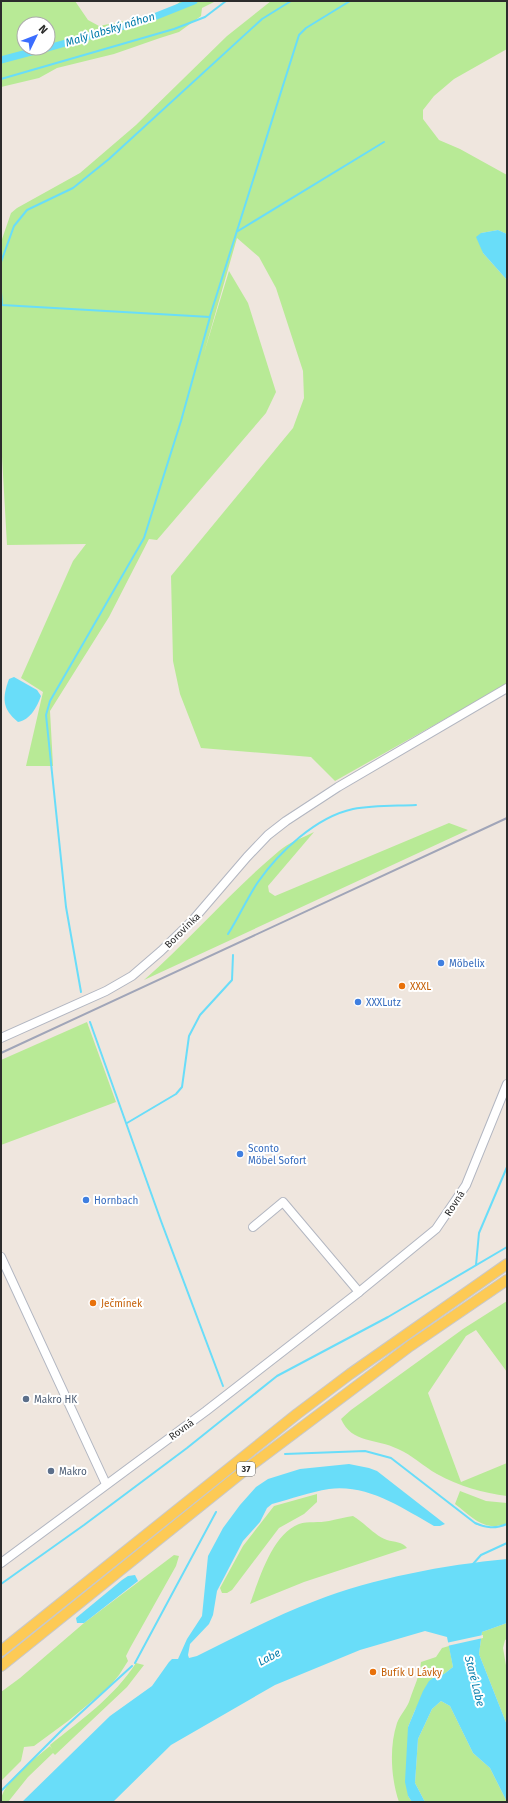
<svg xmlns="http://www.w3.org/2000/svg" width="508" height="1803" font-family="'Fira Sans',sans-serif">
<rect width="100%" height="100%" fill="#efe6de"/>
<g fill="#b8ea96" fill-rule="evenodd">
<path d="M1 1H75L88 20 99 26 150 16 171 9 181 1H216L202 8 201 16 179 32 160 38 114 54 57 68 39 78 1 87ZM24 24H48V48H24Z"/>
<path d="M271 1H507V49L454 79 434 96 423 110V119L439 140 460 149 507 175V234L498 230 481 233 483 253 507 280V684L335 781 311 757 201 748 180 694 173 661 171 576 293 428 304 398 303 371 276 288 259 257 237 238 204 353 229 271 248 303 276 392 266 413 157 540 149 539 109 617 50 711 53 766H26L43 692 21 678 73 561 86 544 7 545 1 439V242L11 213 17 208 80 173 136 125 227 36Z"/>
<path d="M449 823 468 830 144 980C191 939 231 891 279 851 288 843 302 838 314 832L268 886 269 892 275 896Z"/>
<path d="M87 1022 116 1102 1 1145V1060Z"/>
<path d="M507 1301V1372L476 1330 466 1336 428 1393 461 1482 507 1463V1496C484 1493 458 1486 437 1474 423 1466 412 1455 398 1449 376 1438 352 1444 341 1419L351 1410 463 1329Z"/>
<path d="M460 1491 486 1501 507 1503V1523C485 1533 472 1517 455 1504Z"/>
<path d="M317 1494V1502L304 1514 279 1528 232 1590 227 1593H222L220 1588 243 1546 274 1506Z"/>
<path d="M353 1516C365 1523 375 1536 387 1540 394 1542 403 1542 407 1548L304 1582 250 1604C259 1580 272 1534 299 1524 308 1521 319 1523 329 1521 338 1519 345 1517 353 1516Z"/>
<path d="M174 1555 179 1556 176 1566 130 1648 126 1656 128 1661 119 1675 109 1687 68 1721 34 1746 24 1747 21 1761 1 1781V1692L20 1678 84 1623Z"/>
<path d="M507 1623V1639L505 1640 503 1648 507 1671V1725L479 1654 482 1632Z"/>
<path d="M449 1646 453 1667 444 1674 436 1676 415 1710 408 1727V1796L412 1802H399C391 1779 389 1747 397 1723 400 1715 408 1707 410 1699 414 1687 420 1675 421 1662L436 1657 442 1648Z"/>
<path d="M136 1663 144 1665 127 1687 55 1755 53 1753 28 1777 8 1802H1C1 1782 35 1759 50 1746L52 1749 50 1745C81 1720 114 1697 136 1663Z"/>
<path d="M441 1701 450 1706 473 1753 490 1768 507 1802H425L415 1783 418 1739 432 1709Z"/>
</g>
<g fill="#69ddf9">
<path d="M498 230 507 234V280L483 253 476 237 481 233Z"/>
<path d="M14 677 37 690 41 696C37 707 30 720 18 722 2 709 2 698 9 679Z"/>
<path d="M349 1464 369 1468 377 1471 445 1524 440 1526H434C402 1508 368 1484 329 1489 310 1492 291 1499 272 1504L267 1508 260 1522 243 1541 217 1591 213 1615 209 1624 190 1644 188 1655 189 1658 197 1656C236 1637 275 1616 315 1601 374 1578 444 1565 507 1559V1623L482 1632 479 1654 507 1725V1802L490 1768 473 1753 450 1706 441 1701 432 1709 418 1739 415 1783 425 1802H412L408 1796 405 1782 408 1727 423 1691 429 1681 436 1676 444 1674 453 1667 447 1637 425 1631 360 1650 275 1685 171 1745 113 1802H22L110 1716 152 1686 169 1662 172 1659H178L187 1639 202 1616 208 1556 223 1528 240 1505 256 1487 268 1479 300 1469Z"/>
<path d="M135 1575 138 1581 84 1623H77L76 1618 122 1580 128 1576Z"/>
</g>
<path fill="#efe6de" d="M483 1635V1638L447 1646 446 1643Z"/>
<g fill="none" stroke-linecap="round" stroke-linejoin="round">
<g stroke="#69ddf9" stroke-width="2">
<path d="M1 79 174 29 205 17 226 1"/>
<path d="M238 231 384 142"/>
<path d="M1 262 14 226 27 210 73 188 109 159 262 19 291 1"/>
<path d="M1 292 2 305 210 317 181 421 144 538 50 701 46 715 66 907 81 992"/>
<path d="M210 316 299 35 306 28 350 1"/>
<path d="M228 934C239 917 247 898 258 882 279 852 316 817 353 809 374 805 395 806 416 805"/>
<path d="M90 1022 161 1221 223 1386"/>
<path d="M127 1123 176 1094 182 1087 189 1036 200 1015 232 980 233 955"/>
<path d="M476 1265 479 1233 507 1167"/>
<path d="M285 1454 365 1451 391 1458 475 1523C486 1528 495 1529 507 1524"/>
<path d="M473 1564 481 1555 507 1543"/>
<path d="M1 1584 84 1525 187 1448 277 1376 388 1317 507 1247"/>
<path d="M135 1663 216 1512"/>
<path d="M1 1791 63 1729 132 1666"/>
</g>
<g stroke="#69ddf9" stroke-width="7">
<path d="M48 48 149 19 194 1"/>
<path d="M1 60 46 48"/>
</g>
<defs>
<g id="minor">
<path d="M1 1038 106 991 132 976 161 951 192 921 247 857 268 835 286 821 338 787 507 688"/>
<path d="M253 1227 283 1202 359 1292"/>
<path d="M1 1257 106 1484"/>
<path d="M1 1563 206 1411 359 1292 436 1229 466 1185 507 1084"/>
</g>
<g id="major">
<path d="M1 1651 297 1414 350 1374 507 1264"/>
<path d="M1 1666 245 1470 410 1346 507 1280"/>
</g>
</defs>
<use href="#minor" stroke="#b2b6c1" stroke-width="10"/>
<use href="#major" stroke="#c8c8c8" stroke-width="12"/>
<use href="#minor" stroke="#fff" stroke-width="8"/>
<use href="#major" stroke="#fdca55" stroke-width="10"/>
<path stroke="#a0a5b8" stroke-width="2" d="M1 1053 507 818"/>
</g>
<g fill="#3f7fe0" stroke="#fff" stroke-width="1.5">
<circle cx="441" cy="963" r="4"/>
<circle cx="358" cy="1002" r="4"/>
<circle cx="240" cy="1154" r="4"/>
<circle cx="86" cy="1200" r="4"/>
</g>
<g fill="#e8710a" stroke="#fff" stroke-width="1.5">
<circle cx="402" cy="986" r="4"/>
<circle cx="93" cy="1303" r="4"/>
<circle cx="373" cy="1672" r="4"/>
</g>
<g fill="#5c6f8a" stroke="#fff" stroke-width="1.5">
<circle cx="26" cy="1399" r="4"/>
<circle cx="51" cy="1471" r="4"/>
</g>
<g text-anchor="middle" stroke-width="4" stroke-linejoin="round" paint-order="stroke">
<rect fill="#fff" stroke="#6b6b6b" stroke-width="1" x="237" y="1462" width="18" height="14" rx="3"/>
<g font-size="9" font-weight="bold" fill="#2c2c2c">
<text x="246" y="1472">37</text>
</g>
<g font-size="10" fill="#2c2c2c" stroke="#fff">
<text transform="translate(182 930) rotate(-45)" y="4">Borovinka</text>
<text transform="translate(454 1203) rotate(-57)" y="4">Rovná</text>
<text transform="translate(181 1429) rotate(-36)" y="4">Rovná</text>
</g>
<g font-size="10" fill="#366cbe" stroke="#fff" text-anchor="start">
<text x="449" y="967">Möbelix</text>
<text x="366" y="1006">XXXLutz</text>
<text x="248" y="1152">Sconto<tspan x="248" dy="12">Möbel Sofort</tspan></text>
<text x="94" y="1204">Hornbach</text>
</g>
<g font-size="10" fill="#c56008" stroke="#fff" text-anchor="start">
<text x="410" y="990">XXXL</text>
<text x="101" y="1307">Ječmínek</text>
<text x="381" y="1676">Bufík U Lávky</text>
</g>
<g font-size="10" fill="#4e5e75" stroke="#fff" text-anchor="start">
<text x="34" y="1403">Makro HK</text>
<text x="59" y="1475">Makro</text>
</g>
<g font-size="11" font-style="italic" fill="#027cab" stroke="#fff">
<text transform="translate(110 29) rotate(-17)" y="4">Malý labský náhon</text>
<text transform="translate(269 1657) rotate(-28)" y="4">Labe</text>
<text transform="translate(475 1681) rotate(76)" y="4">Staré Labe</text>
</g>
</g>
<rect width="508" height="1803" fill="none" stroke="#2c2c2c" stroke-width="4"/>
<g transform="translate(36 36) rotate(47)"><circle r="19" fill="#ffffff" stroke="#ababab"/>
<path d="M0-3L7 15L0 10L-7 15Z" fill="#3b6dff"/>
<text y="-6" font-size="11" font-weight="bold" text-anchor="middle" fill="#2c2c2c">N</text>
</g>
</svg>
